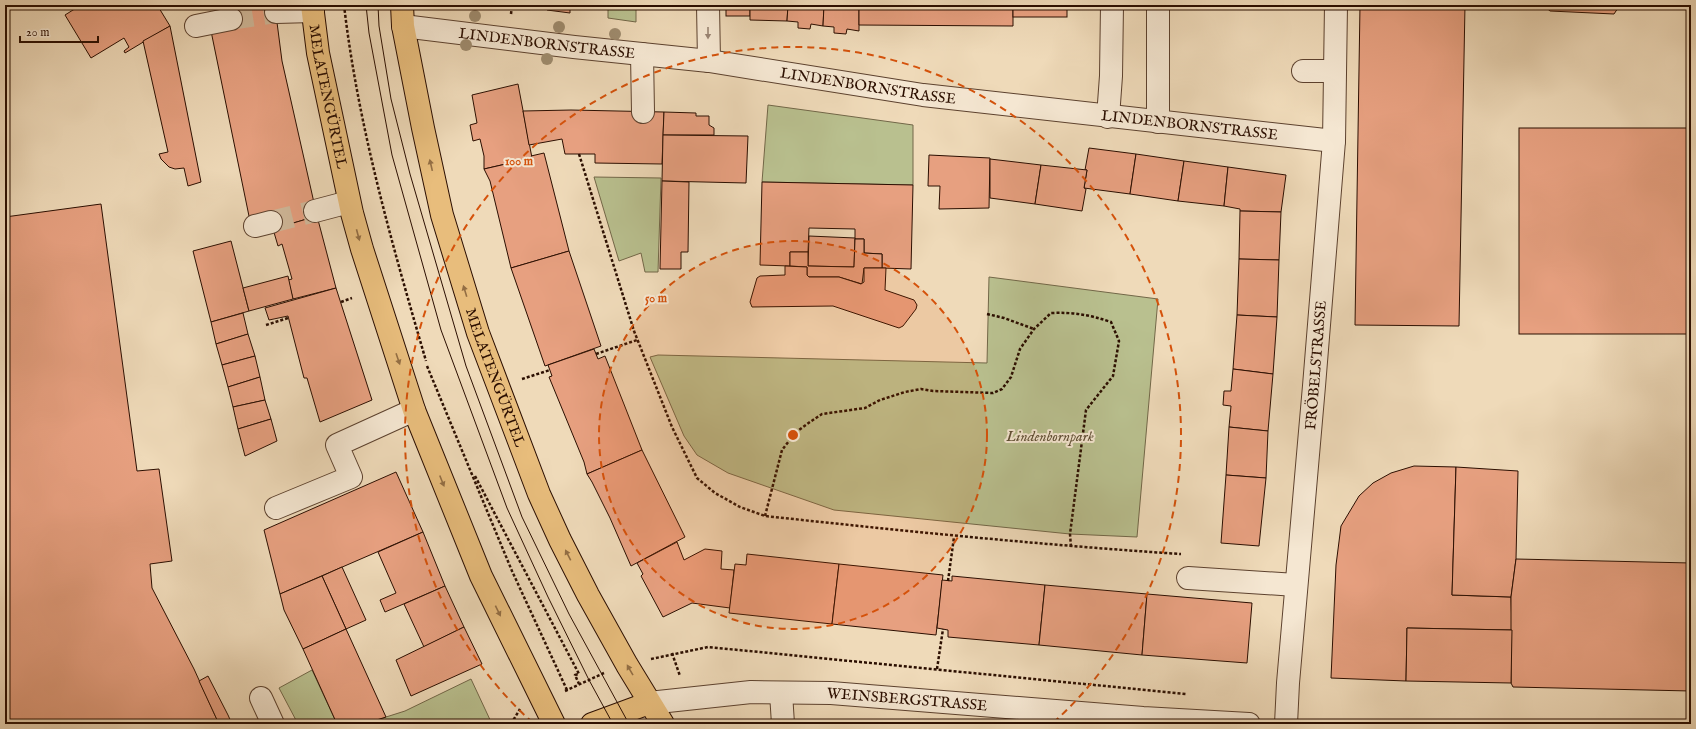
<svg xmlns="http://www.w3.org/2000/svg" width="1696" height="729" font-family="'IM FELL English',serif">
<rect width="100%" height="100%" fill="#efdab9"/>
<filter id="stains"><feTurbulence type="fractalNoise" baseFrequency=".005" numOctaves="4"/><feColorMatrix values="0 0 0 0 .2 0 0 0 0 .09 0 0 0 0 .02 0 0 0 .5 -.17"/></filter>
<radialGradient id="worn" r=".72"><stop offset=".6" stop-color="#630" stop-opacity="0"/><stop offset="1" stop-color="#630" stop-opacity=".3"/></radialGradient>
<g fill="#b9c08f" stroke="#726748">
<path d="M608 5 636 7V22L608 18Z"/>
<path d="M768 105 913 125V185L762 182Z"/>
<path d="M594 177 661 178 658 272H645L641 253 619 261Z"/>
<path d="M989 277 1158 299 1137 537 1070 534 834 510 728 473 697 455 684 436 650 357 658 355 987 363Z"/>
<path d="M312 670 337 724H298L279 688Z"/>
<path d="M471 679 492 724H364L405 711Z"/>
</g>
<g fill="#e7a080" stroke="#2b0e00">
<path d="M81 5H163L159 8 170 26 125 53 124 51 129 47 124 38 91 58 65 15Z"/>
<path d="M228 5H275V7L229 12Z"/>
<path d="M547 5H570V13L547 10Z"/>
<path d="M658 5H688V6H672L669 9H661Z"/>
<rect x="726" y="5" width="24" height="11"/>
<path d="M750 5H788L787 21 750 20Z"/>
<path d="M788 5H824L823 26 811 24 810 29 798 28V22L787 21Z"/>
<path d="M824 5H859V31L847 29 846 34 834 33V27L823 26Z"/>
<path d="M859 5H1013V26L859 25Z"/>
<rect x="1013" y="5" width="54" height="12"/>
<path d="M1360 5H1465L1459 326 1355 325Z"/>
<path d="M1543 5H1620L1614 14 1550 11Z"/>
<path d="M275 7 282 61 317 216 273 229 250 221 211 31 229 12Z"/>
<path d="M170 26 201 182 188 186 184 168 175 169 169 167 161 159 159 154 168 152 143 41Z"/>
<path d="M518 84 532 158 484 169V156L480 139 473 141 470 125 477 123 472 95Z"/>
<path d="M571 110 664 112 662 164 595 163V154H565L562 139 529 145 523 111Z"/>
<path d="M664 112 696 113V116H709V125L714 128V135H663Z"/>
<rect x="1519" y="128" width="172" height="206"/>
<path d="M663 135 748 136 746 183 662 181Z"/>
<path d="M1089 148 1136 154 1130 194 1084 188 1087 170H1085Z"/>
<path d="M544 153 569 251 511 268 490 181 484 169 532 158 531 156Z"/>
<path d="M1136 154 1184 161 1178 201 1130 194Z"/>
<path d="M929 155 990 158 989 208 939 209 940 186H928Z"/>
<path d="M990 159 1041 165 1035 204 990 198Z"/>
<path d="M1184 161 1228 167 1224 206 1178 201Z"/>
<path d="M1041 165 1087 170 1084 188 1086 189 1082 211 1035 204Z"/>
<path d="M1228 167 1286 175 1281 212 1240 211V209L1224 206Z"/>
<path d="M662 181 689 182 688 252H681V269H660Z"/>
<path d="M762 182 913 185 911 269 882 268V254L864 253V239H855V229L809 228 808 252H790V266L760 265Z"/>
<path d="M101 204 137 471 159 469 172 561 150 564 152 588 194 669 219 724H5V217Z"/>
<path d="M1240 211 1281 212 1279 260 1239 259Z"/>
<path d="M317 216 336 288 293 299 288 280 292 279 282 244 278 246 273 229Z"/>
<path d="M809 236 855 238 854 267 808 266Z"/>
<path d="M855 239H864V253L882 254V268H864L862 284 839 277H809L807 275V267L790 266V252H808V266L854 267Z"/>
<path d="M231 241 249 311 211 322 193 251Z"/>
<path d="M569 251 601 346 545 366 511 268Z"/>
<path d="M1239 259 1279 260 1277 317 1237 315Z"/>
<path d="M785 266 807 267V275L809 277H839L861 284 864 282V268H886L885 290 914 300 917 305 916 309 903 326 899 328 833 306 752 307 750 302 757 278 760 276 785 275Z"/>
<path d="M288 276 293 299 249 311 243 288Z"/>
<path d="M336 288 372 400 320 422 307 378H304L288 316 269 320 265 308Z"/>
<path d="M243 313 248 334 216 344 211 322Z"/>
<path d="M1237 315 1277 317 1273 374 1233 369Z"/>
<path d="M248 334 255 356 222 365 216 344Z"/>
<path d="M594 349 598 359 605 356 642 450 587 474 584 462 549 377 552 376 548 365Z"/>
<path d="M255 356 260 377 228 387 222 365Z"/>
<path d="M1233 369 1273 374 1268 431 1229 427 1231 406 1223 405 1224 391H1231Z"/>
<path d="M260 377 265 400 233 407 228 387Z"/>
<path d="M265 400 271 419 238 429 233 407Z"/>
<path d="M271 419 277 441 245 456 238 429Z"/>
<path d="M1229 427 1268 431 1266 478 1226 475Z"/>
<path d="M642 450 685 537 631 566 610 518 592 482 587 474Z"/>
<path d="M1414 466 1456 467 1452 595 1511 597 1512 630 1407 628 1406 681 1331 678 1336 565 1341 526 1359 496 1373 483 1391 473Z"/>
<path d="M1456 467 1518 471 1516 559 1511 597 1452 595Z"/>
<path d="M396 472 423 532 280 594 264 530Z"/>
<path d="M1226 475 1266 478 1259 546 1221 543Z"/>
<path d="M423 532 445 586 385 612 380 600 396 593 378 552Z"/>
<path d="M677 542 684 560 705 549 722 551 721 569 734 570 730 608 692 603 663 617 641 576 643 574 637 563Z"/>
<path d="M747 554 839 564 832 624 729 613 735 564 746 565Z"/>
<path d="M1516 559 1691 563V691L1513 687 1511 683V597Z"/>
<path d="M839 564 943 575 936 635 832 624Z"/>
<path d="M342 567 366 620 346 629 322 576Z"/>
<path d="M322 576 346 629 303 649 284 610 280 594Z"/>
<path d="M952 576 1045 585 1039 645 948 637V630L937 628 942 580 952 581Z"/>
<path d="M1045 585 1147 594 1142 655 1039 645Z"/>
<path d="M445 586 464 627 424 647 404 604Z"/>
<path d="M1147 594 1252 603 1247 663 1142 655Z"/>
<path d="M464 627 482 664 411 696 396 660Z"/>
<path d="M1407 628 1512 630 1511 683 1406 681Z"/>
<path d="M346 629 386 717 364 724H337L303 649Z"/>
<path d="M208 676 228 715 232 724H219L199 681Z"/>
</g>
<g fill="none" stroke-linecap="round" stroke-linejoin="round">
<g stroke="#d2bb9d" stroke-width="22" stroke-dasharray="22 11" stroke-linecap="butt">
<path d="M231 19 276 12"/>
<path d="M271 222 315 211"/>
</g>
<defs>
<g id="minor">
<path d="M708 5 709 61"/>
<path d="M276 12 313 11"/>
<path d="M196 26 231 19"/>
<path id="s1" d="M403 26 574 47 709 61 923 95 1334 141"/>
<path d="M642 54 643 112"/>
<path d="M1303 71H1335"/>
<path d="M1108 117 1111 76 1112 5"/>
<path d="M1158 122V5"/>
<path d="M315 211 349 202"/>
<path d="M255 226 271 222"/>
<path d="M276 508 351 477 337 445 414 410"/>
<path d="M1188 578 1296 585"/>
<path d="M781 693 783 724"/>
<path d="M261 698 273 724"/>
<path id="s2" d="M649 703 751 692 831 693 1143 718 1249 724"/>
<path id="s3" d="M1286 724 1288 683 1314 386 1334 141 1336 5"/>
</g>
<g id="major">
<path id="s4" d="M312 5 318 53 352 213 362 249 414 410 481 576 554 724"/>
<path id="s5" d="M402 5 403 26 423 128 442 215 478 333 539 494 560 540 588 595 627 665 663 724"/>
<path d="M592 724 649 703"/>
</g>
</defs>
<use href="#minor" stroke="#5c412e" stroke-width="24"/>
<use href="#major" stroke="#2b0e00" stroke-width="24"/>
<g stroke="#2b0e00" stroke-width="2.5" stroke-dasharray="3 2" stroke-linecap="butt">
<path d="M344 5C358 126 392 244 426 361"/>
<path d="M511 14 512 5"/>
<path d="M579 154 634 331 672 427 697 478 715 493 740 507 765 516C904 531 1042 545 1181 554"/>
<path d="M341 302 352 298"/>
<path d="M987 314 1004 318 1034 329"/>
<path d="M266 325 288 318"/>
<path d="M596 354 637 340"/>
<path d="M427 366 512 571 567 690"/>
<path d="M522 379 550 370"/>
<path d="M475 476 579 674 575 675 579 684"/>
<path d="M765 516 782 450 796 432 810 422 822 414 865 408 880 400 905 392 921 389 933 391 993 393 1002 389 1011 377 1020 349 1034 329 1051 313C1074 312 1090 315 1111 322L1119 341 1113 376 1086 410 1070 534 1071 547"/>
<path d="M948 581 954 537"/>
<path d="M672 653 680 676"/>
<path d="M651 659 708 647 1186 694"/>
<path d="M937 669 943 629"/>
<path d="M565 691 604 673"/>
<path d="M511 724 520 709"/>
<path d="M834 724 835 720"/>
</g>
<use href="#minor" stroke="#f5e7d2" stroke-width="22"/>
<use href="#major" stroke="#e8bd7c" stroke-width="22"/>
<g stroke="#2b0e00" stroke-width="1">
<path d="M366 5 369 33 392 155 441 330 507 508 548 597 589 680 613 724"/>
<path d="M378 5 379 26 391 99 410 174 466 366 522 517 569 614 629 724"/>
</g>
</g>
<g fill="#9f8c6f">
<circle cx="475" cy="16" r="6"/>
<circle cx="559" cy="27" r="6"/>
<circle cx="615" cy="34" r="6"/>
<circle cx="466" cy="45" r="6"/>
<circle cx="547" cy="59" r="6"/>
</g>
<defs><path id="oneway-solid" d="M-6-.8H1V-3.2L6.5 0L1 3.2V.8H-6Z"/></defs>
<use fill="#9a8574" href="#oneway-solid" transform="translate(708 33) rotate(90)"/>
<g fill="#936e44">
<use href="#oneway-solid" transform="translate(431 165) rotate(-103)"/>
<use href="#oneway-solid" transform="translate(358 235) rotate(75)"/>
<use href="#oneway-solid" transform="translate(465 291) rotate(-107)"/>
<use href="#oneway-solid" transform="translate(398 359) rotate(71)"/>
<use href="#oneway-solid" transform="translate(442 481) rotate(68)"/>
<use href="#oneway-solid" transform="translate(568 555) rotate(-117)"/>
<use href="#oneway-solid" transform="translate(498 611) rotate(64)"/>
<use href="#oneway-solid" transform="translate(630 670) rotate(-120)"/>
</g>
<circle cx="793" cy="435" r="194" fill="#d5520b" fill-opacity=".12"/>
<g fill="none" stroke="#d5520b" stroke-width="2" stroke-dasharray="7 5">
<circle cx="793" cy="435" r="194"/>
<path d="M533 723A388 388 0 1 1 1053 723"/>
</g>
<g text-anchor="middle" stroke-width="4" stroke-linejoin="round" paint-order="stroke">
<g font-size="15" fill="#2b0e00" stroke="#f5e7d2">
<text dy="5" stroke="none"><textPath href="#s1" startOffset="145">LINDENBORNSTRASSE</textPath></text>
<text dy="5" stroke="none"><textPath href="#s1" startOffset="469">LINDENBORNSTRASSE</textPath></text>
<text dy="5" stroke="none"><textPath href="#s4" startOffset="93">MELATENGÜRTEL</textPath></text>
<text dy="5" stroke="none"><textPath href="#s1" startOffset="793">LINDENBORNSTRASSE</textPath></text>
<text dy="5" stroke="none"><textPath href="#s3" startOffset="360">FRÖBELSTRASSE</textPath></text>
<text dy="5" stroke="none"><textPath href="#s5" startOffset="385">MELATENGÜRTEL</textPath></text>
<text dy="5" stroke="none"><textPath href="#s2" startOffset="259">WEINSBERGSTRASSE</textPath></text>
</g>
<g font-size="15" font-style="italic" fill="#5d4c32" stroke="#f5e7d2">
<text x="1050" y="441">Lindenbornpark</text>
</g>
</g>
<circle cx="793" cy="435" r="6" fill="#d5520b" stroke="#f5e7d2" stroke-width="2"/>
<g font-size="12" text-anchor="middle" font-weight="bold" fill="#d5520b" stroke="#f5e7d2" stroke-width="4" stroke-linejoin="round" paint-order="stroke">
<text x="519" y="165">100 m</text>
<text x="656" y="302">50 m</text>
</g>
<rect width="1696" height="729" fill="none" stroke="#efdab9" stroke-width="20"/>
<rect x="6" y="6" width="1684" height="717" fill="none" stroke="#2b0e00" stroke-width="2"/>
<rect x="10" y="10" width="1676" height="709" fill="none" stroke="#2b0e00"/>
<path d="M20 36v6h78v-6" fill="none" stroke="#2b0e00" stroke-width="2"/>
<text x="26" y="36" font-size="12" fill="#2b0e00" stroke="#f5e7d2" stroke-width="3" paint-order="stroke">20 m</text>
<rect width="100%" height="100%" filter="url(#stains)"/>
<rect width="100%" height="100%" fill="url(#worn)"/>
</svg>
